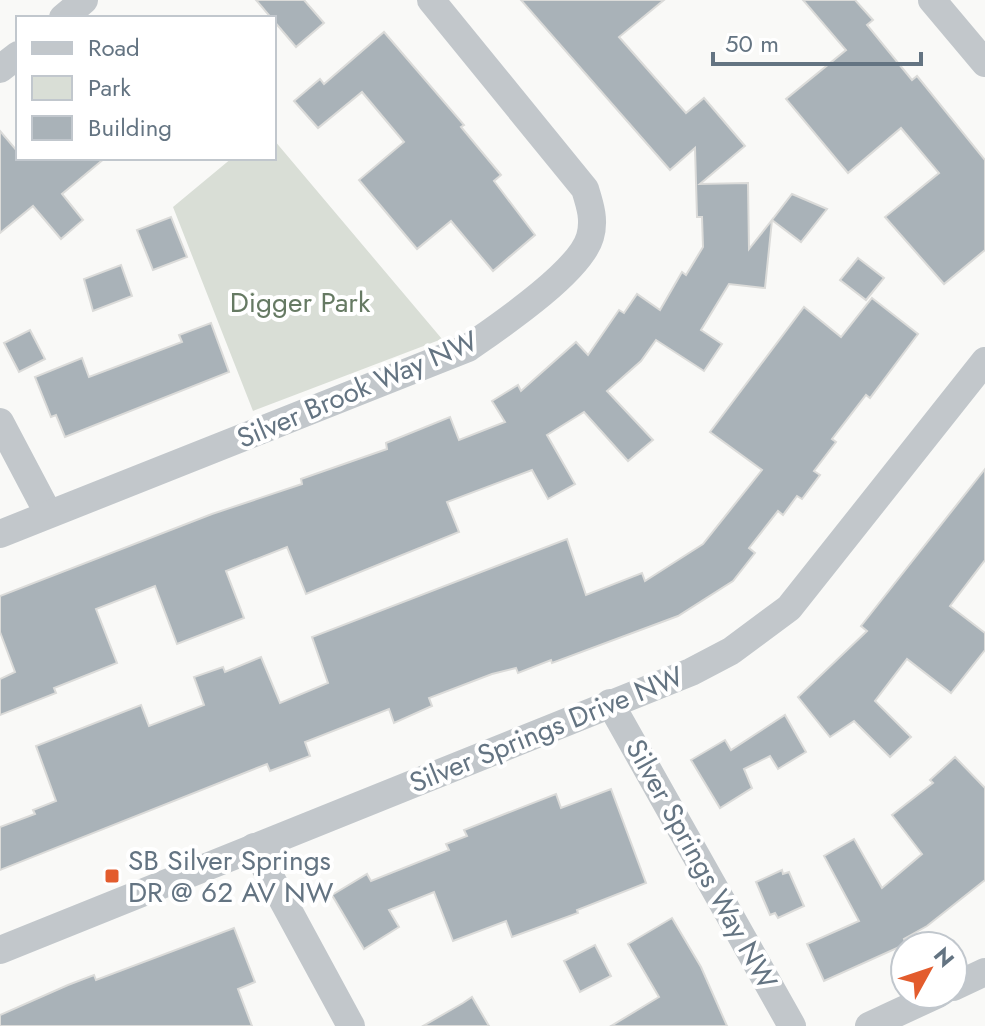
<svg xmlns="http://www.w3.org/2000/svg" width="985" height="1026" font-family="Jost,sans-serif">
<rect width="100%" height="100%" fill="#f9f9f7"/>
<path fill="#d9ded6" d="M274 140 442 339 253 411 173 207 232 158H274Z"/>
<g fill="#a9b2b8" stroke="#dbdbd9" stroke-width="2">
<path d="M256 0H304L324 23 296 47Z"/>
<path d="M521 0H664L619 37 686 113 704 98 745 146 700 184 748 183 749 249 772 220 765 288 729 284 701 330 722 344 704 371 656 340 641 361 607 391 653 440 628 461 584 412 547 435 575 484 548 499 532 470 447 502 459 532 306 594 287 547 226 571 244 618 177 644 155 586 96 609 117 663 54 688 56 693 0 715V679L15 672 0 632V596L212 514 302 484 301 479 387 449 386 443 450 417 459 440 505 422 492 401 518 385 521 391 576 342 588 355 619 310 624 313 637 294 660 310 682 272 686 275 703 247 702 217H697L695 148 670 170Z"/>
<path d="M803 0H855L873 20 867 25 912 80 917 76 985 160V250L944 284 885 217 939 173 901 128 848 173 786 99 846 50Z"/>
<path d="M384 32 464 125 461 127 501 175 494 181 535 235 493 271 451 221 417 249 359 180 404 142 362 92 318 128 294 101 320 79 324 84Z"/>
<path d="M0 131 18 152V158H105L62 194 83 220 61 239 33 206 0 233Z"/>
<path d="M792 194 827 209 801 242 772 220Z"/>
<path d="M171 217 187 257 153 270 137 230Z"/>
<path d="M858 258 884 278 866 300 840 280Z"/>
<path d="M121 265 132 296 93 311 84 279Z"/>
<path d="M872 298 918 334 870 398 866 395 832 439 836 442 814 471 820 475 802 499 797 496 783 515 778 511 749 548 755 553 733 581 678 616 552 663 551 660 518 673 516 668 492 674 429 698 432 706 394 723 389 709 305 742 310 756 270 771 267 764 0 870V827L35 814 33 810 56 801 36 746 141 705 149 726 204 705 194 677 223 667 225 672 261 657 280 703 328 683 312 637 567 539 586 595 642 573 645 581 703 544 762 470 710 432 804 307 841 337Z"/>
<path d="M211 323 229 372 65 437 56 415 51 417 35 377 82 358 89 377 182 342 179 335Z"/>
<path d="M30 330 45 359 19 372 4 343Z"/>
<path d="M985 469V560L950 606 985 633V650L951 693 907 659 875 701 911 737 890 757 854 721 830 737 798 697 867 631 861 626Z"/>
<path d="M785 715 806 752 778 769 770 756 744 769 752 788 720 808 691 760 725 740 731 750Z"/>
<path d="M955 757 985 788V880L927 926 904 939 906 944 824 981 807 944 859 921 824 856 854 839 882 888 922 854 892 815 933 783 930 780Z"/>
<path d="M611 789 646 883 577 910 578 913 512 937 506 921 453 941 434 892 389 910 399 927 364 949 332 895 367 874 371 881 449 850 446 844 467 836 464 830 497 817 556 794 561 808Z"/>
<path d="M782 870 783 874 789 872 804 906 778 918 775 913 770 915 756 882Z"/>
<path d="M672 918 701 967 727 1026H611L659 997 628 944Z"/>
<path d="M234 928 255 982 238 989 252 1026H0V1015L68 985 94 975 96 980Z"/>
<path d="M595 945 611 976 580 992 564 961Z"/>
<path d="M472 997 489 1026H423L463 1003Z"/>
</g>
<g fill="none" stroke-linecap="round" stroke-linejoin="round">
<g stroke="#c2c7cb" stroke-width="28">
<path d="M932 0 985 63"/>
<path d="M63 18 84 0"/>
<path d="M0 69 18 55"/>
<path d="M0 422 48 513"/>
<path d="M0 534 468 348C498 327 580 272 590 237 595 220 590 205 585 189L431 0"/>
<path d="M610 703 792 1026"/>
<path d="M254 847 351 1026"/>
<path d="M0 950 691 672 731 651 789 608 985 361"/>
<path d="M953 987 985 972"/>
<path d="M869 1026 938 994"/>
</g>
</g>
<rect fill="#e35c2d" stroke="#fff" stroke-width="3" x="104" y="868" width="16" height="16" rx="4"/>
<g text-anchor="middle" stroke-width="8" stroke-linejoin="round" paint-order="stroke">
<g font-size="28" fill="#667a63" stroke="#fff">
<text x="300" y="312">Digger Park</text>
</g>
<g font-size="28" fill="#647482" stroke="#fff">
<text transform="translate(357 389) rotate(-23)" y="10">Silver Brook Way NW</text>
<text transform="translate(546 729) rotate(-22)" y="10">Silver Springs Drive NW</text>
<text transform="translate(702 864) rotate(61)" y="10">Silver Springs Way NW</text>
</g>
<g font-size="28" fill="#647482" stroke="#fff" text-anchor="start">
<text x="128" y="870">SB Silver Springs<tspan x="128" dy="32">DR @ 62 AV NW</tspan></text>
</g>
</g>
<rect x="16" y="16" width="260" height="144" fill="#ffffff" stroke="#c1c7cd" stroke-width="2"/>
<rect x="32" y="42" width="40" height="12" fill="#c2c7cb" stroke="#c1c7cd" stroke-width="2"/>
<text x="88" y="56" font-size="24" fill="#647482">Road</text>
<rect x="32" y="76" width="40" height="24" fill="#d9ded6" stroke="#c1c7cd" stroke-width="2"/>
<text x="88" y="96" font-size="24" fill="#647482">Park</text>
<rect x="32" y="116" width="40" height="24" fill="#a9b2b8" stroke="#c1c7cd" stroke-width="2"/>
<text x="88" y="136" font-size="24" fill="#647482">Building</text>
<g transform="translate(929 970) rotate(50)"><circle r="38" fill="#ffffff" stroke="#c1c7cd" stroke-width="2"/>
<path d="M0-6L14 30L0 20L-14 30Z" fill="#e35c2d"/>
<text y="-12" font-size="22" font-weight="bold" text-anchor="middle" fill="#647482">N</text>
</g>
<path d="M713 52v12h208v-12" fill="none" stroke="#647482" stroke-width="4"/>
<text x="725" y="52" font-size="24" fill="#647482" stroke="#ffffff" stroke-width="6" paint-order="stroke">50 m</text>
</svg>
